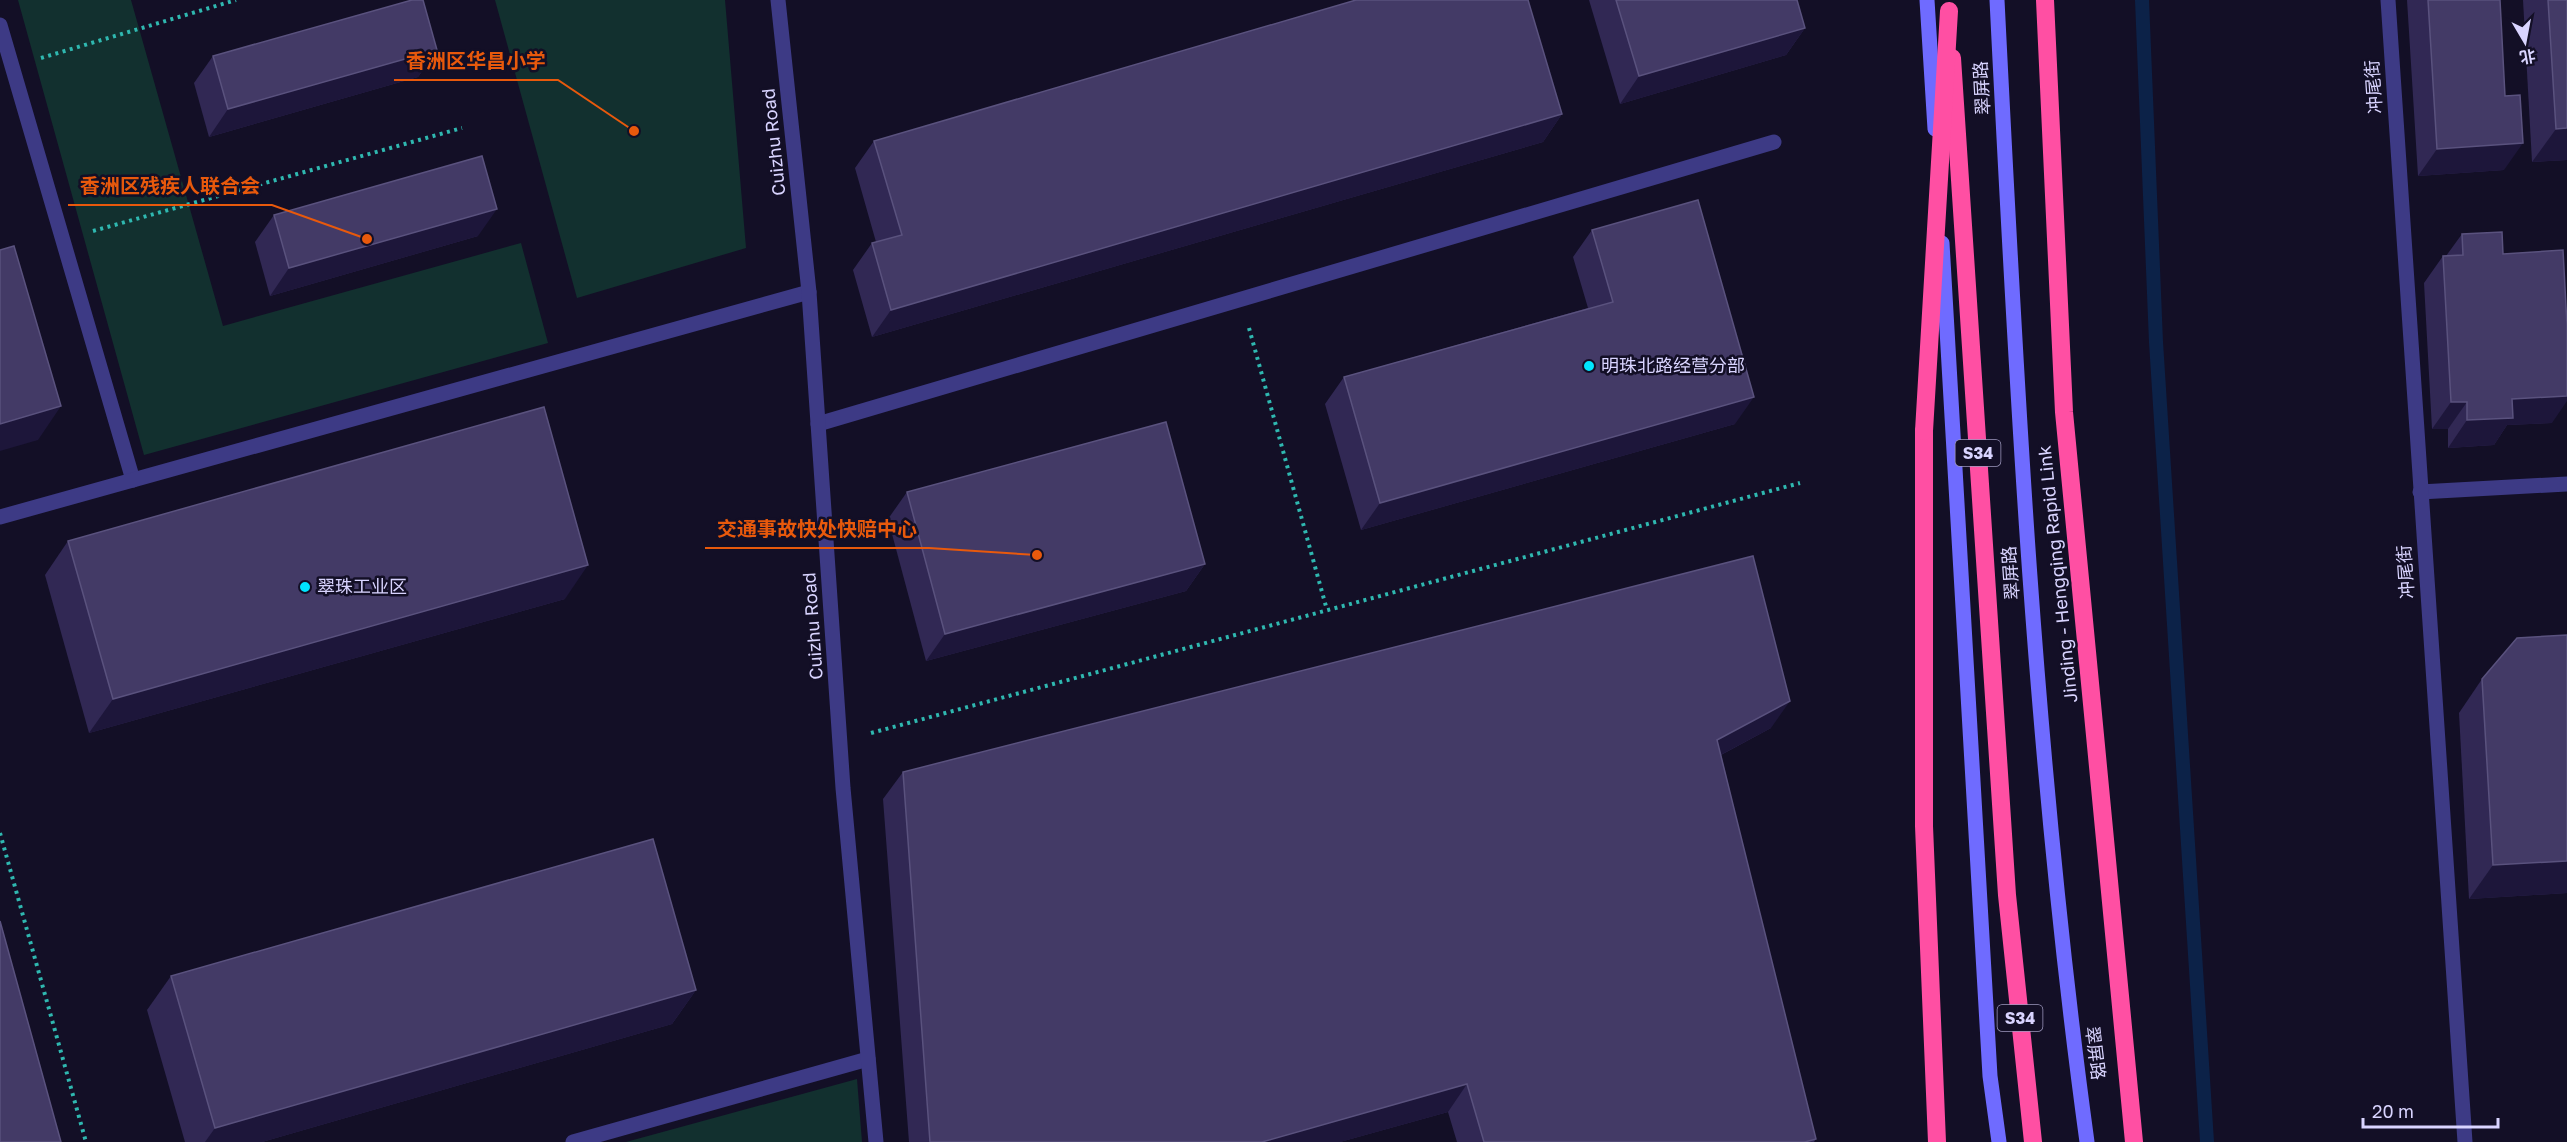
<svg xmlns="http://www.w3.org/2000/svg" width="2567" height="1142" font-family="'Golos Text','Noto Sans SC',sans-serif">
<rect width="100%" height="100%" fill="#130f26"/>
<g fill="#12302f">
<path d="M18 0H131L223 326 521 243 548 343 144 455Z"/>
<path d="M495 0H725L746 248 577 298Z"/>
<path d="M857 1079 862 1142H626Z"/>
</g>
<g fill="none" stroke-linecap="round" stroke-linejoin="round">
<path stroke="#0c2248" stroke-width="14" d="M2142 0 2156 342 2207 1142"/>
<g stroke="#2fb8b0" stroke-width="4" stroke-dasharray="3 4.5" stroke-linecap="butt">
<path d="M41 58 236 0"/>
<path d="M93 231 462 128"/>
<path d="M1249 328 1327 610"/>
<path d="M871 733 1800 483"/>
<path d="M0 833 86 1142"/>
</g>
<g stroke="#3d3a85" stroke-width="15">
<path d="M0 25 133 480"/>
<path d="M818 424 1774 142"/>
<path d="M2420 492 2567 484"/>
<path d="M0 517 809 292"/>
<path d="M573 1142 868 1059"/>
</g>
<g stroke="#3d3a85" stroke-width="15">
<path d="M778 0 809 292 843 788 876 1142"/>
<path d="M2388 0 2465 1142"/>
</g>
<g stroke="#6f6bff" stroke-width="15">
<path d="M1927 0 1935 129"/>
<path d="M1997 0C2016 381 2035 763 2087 1142"/>
<path d="M1942 243 1990 1076 1999 1142"/>
</g>
<g stroke="#ff4fa3" stroke-width="18">
<path d="M2045 0 2064 412 2134 1142"/>
<path d="M1952 58 2007 895 2033 1142"/>
<path d="M1924 431V826L1937 1142"/>
</g>
<path stroke="#ff4fa3" stroke-width="18" d="M1924 431 1949 11"/>
</g>
<g fill="#312854">
<path d="M1589 0H1797L1805 28 1786 55 1620 104Z"/>
<path d="M2407 0H2500L2504 170 2418 176Z"/>
<path d="M2523 0H2567V160L2532 162Z"/>
<path d="M437 50 418 77 209 137 194 83 213 56Z"/>
<path d="M1562 114 1543 142 872 337 853 270 872 243 876 242 855 168 874 141Z"/>
<path d="M274 215 478 236 270 296 255 242Z"/>
<path d="M1592 230 1735 424 1361 530 1325 404 1344 377 1588 308 1573 257Z"/>
<path d="M2462 234 2503 254 2552 423 2507 425 2494 445 2448 448V429H2432L2424 283 2443 256H2446Z"/>
<path d="M907 492 1205 564 1186 591 926 661 888 519Z"/>
<path d="M68 541 565 599 89 733 45 575Z"/>
<path d="M2482 679 2567 893 2469 899 2459 713Z"/>
<path d="M1771 728 1721 755 1816 1139 1814 1142H1457L1448 1112 1340 1142H909L883 799 903 772Z"/>
<path d="M171 976 696 990 672 1024 262 1142H185L147 1010Z"/>
</g>
<g fill="#1d163a">
<path d="M1805 28 1786 55 1620 104 1639 76Z"/>
<path d="M437 50 418 77 209 137 228 109Z"/>
<path d="M1562 114 1543 142 872 337 891 310Z"/>
<path d="M2567 128V160L2532 162 2556 129Z"/>
<path d="M2523 143 2504 170 2418 176 2437 149Z"/>
<path d="M497 209 478 236 270 296 289 268Z"/>
<path d="M2567 396V401L2552 423 2507 425 2494 445 2448 448 2467 420 2512 399Z"/>
<path d="M1754 397 1735 424 1361 530 1380 503Z"/>
<path d="M2451 402H2467L2448 429H2432Z"/>
<path d="M61 406 38 440 0 451V424Z"/>
<path d="M1205 564 1186 591 926 661 945 634Z"/>
<path d="M588 565 565 599 89 733 113 699Z"/>
<path d="M1790 701 1771 728 1698 767 1717 740Z"/>
<path d="M2567 861V893L2469 899 2493 865Z"/>
<path d="M696 990 672 1024 262 1142H205L215 1128Z"/>
<path d="M1467 1084 1448 1112 1340 1142H1262Z"/>
</g>
<g fill="#433a66" stroke="#5a527e" stroke-width="1.5">
<path d="M412 0H423L437 50 228 109 213 56Z"/>
<path d="M1356 0H1528L1562 114 891 310 872 243 902 235 874 141Z"/>
<path d="M1616 0H1797L1805 28 1639 76Z"/>
<path d="M2428 0H2500L2505 96 2520 95 2523 143 2437 149Z"/>
<path d="M2548 0H2567V128L2556 129Z"/>
<path d="M482 156 497 209 289 268 274 215Z"/>
<path d="M1698 200 1754 397 1380 503 1344 377 1613 302 1592 230Z"/>
<path d="M2502 232 2503 254 2563 250 2567 325V396L2512 399 2513 418 2467 420V402H2451L2443 256 2463 255 2462 234Z"/>
<path d="M14 246 61 406 0 424V250Z"/>
<path d="M544 407 588 565 113 699 68 541Z"/>
<path d="M1166 422 1205 564 945 634 907 492Z"/>
<path d="M1753 556 1790 701 1717 740 1816 1139 1805 1142H1484L1467 1084 1262 1142H930L903 772Z"/>
<path d="M2567 635V861L2493 865 2482 679 2517 638Z"/>
<path d="M653 839 696 990 215 1128 171 976Z"/>
<path d="M0 921 61 1142H0Z"/>
</g>
<g fill="#00e5ff" stroke="#130f26" stroke-width="2">
<circle cx="1589" cy="366" r="6"/>
<circle cx="305" cy="587" r="6"/>
</g>
<g text-anchor="middle" stroke-width="5" stroke-linejoin="round" paint-order="stroke">
<g fill="#130f26" stroke="#9e99be" stroke-width="1.5">
<rect x="1955.5" y="440" width="45" height="26" rx="4.5"/>
<rect x="1997.5" y="1005" width="45" height="26" rx="4.5"/>
</g>
<g font-size="16" font-weight="bold" fill="#d9d4ff">
<text x="1978" y="459">S34</text>
<text x="2020" y="1024">S34</text>
</g>
<g font-size="18" fill="#d9d4ff" stroke="#130f26">
<text transform="translate(2374 87) rotate(-94)" y="6">冲尾街</text>
<text transform="translate(1982 88) rotate(-93)" y="6">翠屏路</text>
<text transform="translate(774 142) rotate(-96)" y="6">Cuizhu Road</text>
<text transform="translate(2406 572) rotate(-94)" y="6">冲尾街</text>
<text transform="translate(2011 573) rotate(-94)" y="6">翠屏路</text>
<text transform="translate(2058 574) rotate(-96)" y="6">Jinding - Hengqing Rapid Link</text>
<text transform="translate(813 626) rotate(-94)" y="6">Cuizhu Road</text>
<text transform="translate(2095 1053) rotate(83)" y="6">翠屏路</text>
</g>
<g font-size="18" fill="#d9d4ff" stroke="#130f26" text-anchor="start">
<text x="1601" y="372">明珠北路经营分部</text>
<text x="317" y="593">翠珠工业区</text>
</g>
</g>
<path fill="none" stroke="#e8590c" stroke-width="2" d="M634 131L558 80H394M367 239L272 205H68M1037 555L929 548H705"/>
<g fill="#e8590c" stroke="#130f26" stroke-width="2">
<circle cx="634" cy="131" r="6"/>
<circle cx="367" cy="239" r="6"/>
<circle cx="1037" cy="555" r="6"/>
</g>
<g font-size="20" text-anchor="middle" font-weight="bold" fill="#e8590c" stroke="#130f26" stroke-width="5" stroke-linejoin="round" paint-order="stroke">
<text x="476" y="68">香洲区华昌小学</text>
<text x="170" y="193">香洲区残疾人联合会</text>
<text x="817" y="536">交通事故快处快赔中心</text>
</g>
<g transform="translate(2525 42) rotate(170)" stroke="#130f26" stroke-width="4.5" paint-order="stroke">
<path d="M0-4.5L10 22L0 15L-10 22Z" fill="#d9d4ff"/>
<text y="-9" font-size="16" font-weight="bold" text-anchor="middle" fill="#d9d4ff">北</text>
</g>
<path d="M2363 1118v9h135v-9" fill="none" stroke="#d9d4ff" stroke-width="3"/>
<text x="2372" y="1118" font-size="18" fill="#d9d4ff" stroke="#130f26" stroke-width="4.5" paint-order="stroke">20 m</text>
</svg>
